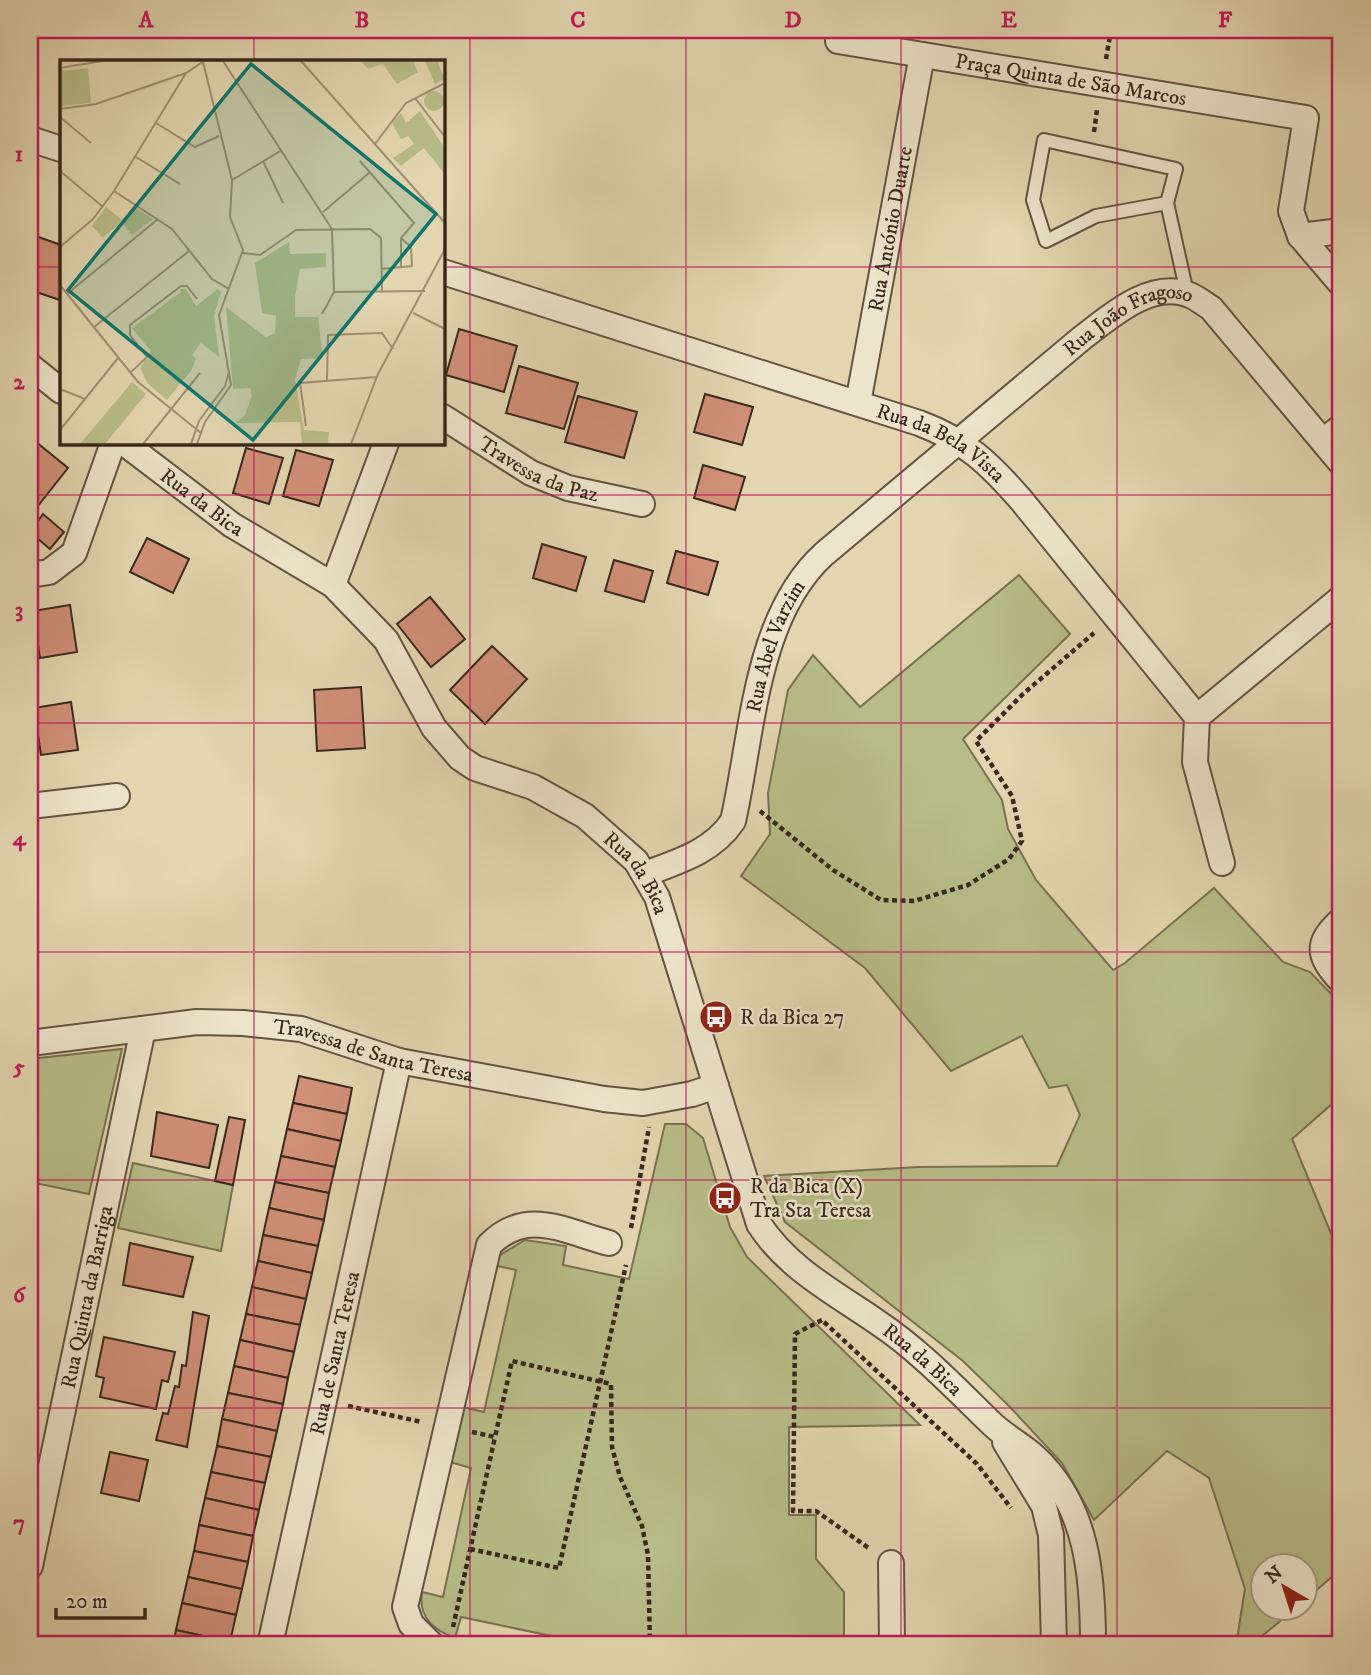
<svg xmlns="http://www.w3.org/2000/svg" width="1371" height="1675" font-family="'IM FELL DW Pica',serif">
<rect width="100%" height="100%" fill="#e2d5af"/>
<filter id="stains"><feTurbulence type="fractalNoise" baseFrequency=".00286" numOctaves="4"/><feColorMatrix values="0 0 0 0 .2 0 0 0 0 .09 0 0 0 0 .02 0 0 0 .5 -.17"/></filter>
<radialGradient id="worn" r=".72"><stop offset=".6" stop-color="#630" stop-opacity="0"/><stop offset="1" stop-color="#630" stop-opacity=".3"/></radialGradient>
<g fill="#b7bc88" stroke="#787252" stroke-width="2">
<path d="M1019 575 1070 634 963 739 1002 800 1008 829 1036 880 1113 970 1125 963 1214 888 1283 962 1310 972 1341 1004V1096L1292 1139 1337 1248 1341 1251V1569L1305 1600 1304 1566H1262V1608L1295 1609 1251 1645H1236L1245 1589 1209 1478 1167 1451 1094 1520 1062 1463 1010 1407 963 1361 785 1222 764 1176 918 1167 1057 1166 1080 1115 1067 1085 1049 1088 1022 1036 951 1071 865 968 741 876 770 834 768 793 788 690 813 655 860 707Z"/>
<path d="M122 1049 89 1194 30 1182V1059Z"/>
<path d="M665 1124H686L703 1138 730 1227 747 1257 920 1425 789 1427V1515H816V1559L844 1592V1645H594L461 1617 455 1638C433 1630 418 1617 422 1592L443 1597 471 1468 450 1462 463 1407 484 1412 516 1270 493 1265 500 1255 525 1240 566 1246 563 1265 629 1279Z"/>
<path d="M133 1163 233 1185 221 1251 118 1228Z"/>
</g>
<g fill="#d08f77" stroke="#38291c" stroke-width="2">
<path d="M30 234 61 245 60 300 30 290Z"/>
<path d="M459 329 517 346 504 392 446 375Z"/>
<path d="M519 366 578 383 564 429 506 413Z"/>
<path d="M705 394 753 407 742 445 694 432Z"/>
<path d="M578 396 637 412 624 458 565 442Z"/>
<path d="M30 437 68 468 37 507 30 501Z"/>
<path d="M246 448 283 458 269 504 233 493Z"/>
<path d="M296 450 333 460 319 506 283 496Z"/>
<path d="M703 465 745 477 735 510 694 498Z"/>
<path d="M43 514 64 532 50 549 30 532Z"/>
<path d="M147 538 189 559 173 593 130 572Z"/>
<path d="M542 544 586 557 576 591 533 578Z"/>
<path d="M676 551 718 562 708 595 667 583Z"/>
<path d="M614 560 653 571 644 602 605 591Z"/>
<path d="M430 597 465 639 431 667 397 624Z"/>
<path d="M70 605 77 652 40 658 33 611Z"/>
<path d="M492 646 527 679 485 724 450 690Z"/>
<path d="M361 687 365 748 317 751 314 690Z"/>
<path d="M71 702 78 750 41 755 34 708Z"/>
<path d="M299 1076 352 1088 347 1114 293 1103Z"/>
<path d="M293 1103 347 1114 341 1141 287 1129Z"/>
<path d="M157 1112 218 1125 209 1168 151 1156Z"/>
<path d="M229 1117 245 1120 233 1185 215 1181Z"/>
<path d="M287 1129 341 1141 335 1167 281 1156Z"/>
<path d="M281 1156 335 1167 329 1193 275 1182Z"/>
<path d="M275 1182 329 1193 324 1220 269 1208Z"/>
<path d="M269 1208 324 1220 318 1246 263 1235Z"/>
<path d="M263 1235 318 1246 312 1273 258 1261Z"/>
<path d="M130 1243 193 1257 183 1297 123 1285Z"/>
<path d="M258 1261 312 1273 306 1299 252 1287Z"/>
<path d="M252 1287 306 1299 300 1325 246 1314Z"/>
<path d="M193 1312 209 1316 187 1447 156 1440 163 1413 168 1414 175 1386 179 1387 182 1365 186 1366Z"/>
<path d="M246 1314 300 1325 294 1352 240 1340Z"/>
<path d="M104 1337 175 1352 168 1382 162 1380 156 1409 100 1397 104 1378 96 1376Z"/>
<path d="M240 1340 294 1352 288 1378 234 1366Z"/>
<path d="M234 1366 288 1378 283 1404 228 1393Z"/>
<path d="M228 1393 283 1404 277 1431 222 1419Z"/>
<path d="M222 1419 277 1431 271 1457 217 1446Z"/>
<path d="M217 1446 271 1457 265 1483 211 1472Z"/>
<path d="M110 1452 148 1460 139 1501 101 1493Z"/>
<path d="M211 1472 265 1483 259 1510 205 1498Z"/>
<path d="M205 1498 259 1510 253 1536 199 1525Z"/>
<path d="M199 1525 253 1536 248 1562 194 1551Z"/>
<path d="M194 1551 248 1562 242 1589 188 1577Z"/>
<path d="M188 1577 242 1589 236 1615 182 1603Z"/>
<path d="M182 1603 236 1615 230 1642 176 1630Z"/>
<path d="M176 1630 230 1642 229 1645H173Z"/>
</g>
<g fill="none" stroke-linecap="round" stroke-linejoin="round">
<defs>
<path id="service" d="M1167 203 1096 216 1046 241 1033 200 1044 140 1176 169 1167 203 1187 293"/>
<g id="minor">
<path id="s1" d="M838 41 1306 118 1291 211 1300 236 1341 284"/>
<path d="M30 139 61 149"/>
<path d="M1300 236 1341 231"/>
<path id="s2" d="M443 272 919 423C965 440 990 464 1022 501L1197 717 1195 762 1222 863"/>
<path d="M30 366 61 391"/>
<path id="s3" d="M858 403 922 55"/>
<path id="s4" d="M443 417 531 473 568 488 642 504"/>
<path d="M1323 441 1341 427"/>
<path id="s5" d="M124 443 232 525 333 585 386 640 434 728 460 758 475 768 533 787 585 816 636 861 657 897 759 1224C787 1268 835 1293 877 1322 919 1350 953 1386 989 1421 1002 1435 1021 1444 1035 1457 1088 1506 1093 1578 1093 1645"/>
<path d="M30 575 49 572 74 553 113 443"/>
<path d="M333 585 386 443"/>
<path d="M1197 717 1341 598"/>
<path d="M30 806 117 796"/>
<path id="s6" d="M645 874C679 861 712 852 733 821 753 733 755 617 824 554L1082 338C1110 317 1149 281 1187 294 1195 296 1204 304 1211 308L1341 463"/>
<path d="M1341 920C1315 944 1318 956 1341 981"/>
<path id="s7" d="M30 1043 197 1022 243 1023 301 1029 399 1061 604 1099 643 1103 692 1094 716 1086"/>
<path d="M1005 1442 1044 1506 1051 1535 1054 1645"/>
<path d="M891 1563 892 1645"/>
<path id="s8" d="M30 1566 143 1029"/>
<path id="s9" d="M270 1645 399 1061"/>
<path d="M432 1645 411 1624 405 1607 489 1245C527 1207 563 1231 609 1243"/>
</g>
</defs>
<use href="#service" stroke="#625441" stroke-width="16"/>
<use href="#minor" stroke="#625441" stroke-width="28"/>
<g stroke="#38291c" stroke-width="4.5" stroke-dasharray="5 3.5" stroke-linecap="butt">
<path d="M1106 59 1111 30"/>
<path d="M1094 132 1097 110"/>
<path d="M760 811 833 870 881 900 914 901 968 885 1009 859 1022 841 1012 796 976 741 1023 694 1094 633"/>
<path d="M631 1228 649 1127"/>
<path d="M822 1320 795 1334 793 1511H816L870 1549"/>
<path d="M824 1322 977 1464 1011 1508"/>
<path d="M348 1406 422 1422"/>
<path d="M472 1432 495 1437 512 1361 611 1384 612 1447 620 1477 642 1526 648 1555 650 1645"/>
<path d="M470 1549 559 1568 626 1265"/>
<path d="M453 1627 495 1437"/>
</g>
<use href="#service" stroke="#ece4cb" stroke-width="12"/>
<use href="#minor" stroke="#ece4cb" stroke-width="24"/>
</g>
<path fill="none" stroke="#c2185b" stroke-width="2" stroke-opacity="0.55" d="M254 30V61M470 30V1645M686 30V1645M901 30V1645M1117 30V1645M30 267H61M443 267H1341M254 443V1645M30 495H1341M30 723H1341M30 952H1341M30 1180H1341M30 1408H1341"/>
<defs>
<symbol id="bus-disc" viewBox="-11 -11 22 22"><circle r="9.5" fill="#8f2418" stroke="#ece4cb"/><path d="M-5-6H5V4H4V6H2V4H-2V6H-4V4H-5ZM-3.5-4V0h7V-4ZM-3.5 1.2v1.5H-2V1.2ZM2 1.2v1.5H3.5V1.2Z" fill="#fff"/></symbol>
</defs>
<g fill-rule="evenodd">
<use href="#bus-disc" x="697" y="998" width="38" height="38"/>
<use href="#bus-disc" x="706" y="1179" width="38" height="38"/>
</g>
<g text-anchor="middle" stroke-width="5" stroke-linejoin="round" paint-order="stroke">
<g font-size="21" fill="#38291c" stroke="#ece4cb">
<text dy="7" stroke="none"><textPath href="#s1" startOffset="236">Praça Quinta de São Marcos</textPath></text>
<text dy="7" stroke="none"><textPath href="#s3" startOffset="177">Rua António Duarte</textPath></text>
<text dy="7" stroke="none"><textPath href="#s6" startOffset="780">Rua João Fragoso</textPath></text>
<text dy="7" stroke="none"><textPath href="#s2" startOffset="528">Rua da Bela Vista</textPath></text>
<text dy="7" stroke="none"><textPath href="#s4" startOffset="110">Travessa da Paz</textPath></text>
<text dy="7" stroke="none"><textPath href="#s5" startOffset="98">Rua da Bica</textPath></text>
<text dy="7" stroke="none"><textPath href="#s6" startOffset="285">Rua Abel Varzim</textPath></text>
<text dy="7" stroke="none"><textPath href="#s5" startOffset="686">Rua da Bica</textPath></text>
<text dy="7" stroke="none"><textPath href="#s7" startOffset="348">Travessa de Santa Teresa</textPath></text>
<text dy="7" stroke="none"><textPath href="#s8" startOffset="275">Rua Quinta da Barriga</textPath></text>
<text dy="7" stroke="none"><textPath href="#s9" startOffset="299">Rua de Santa Teresa</textPath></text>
<text dy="7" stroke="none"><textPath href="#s5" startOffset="1274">Rua da Bica</textPath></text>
</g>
<g font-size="21" fill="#38291c" stroke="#ece4cb" text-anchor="start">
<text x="740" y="1024">R da Bica 27</text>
<text x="750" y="1193">R da Bica (X)<tspan x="750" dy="24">Tra Sta Teresa</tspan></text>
</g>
</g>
<g transform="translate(60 60)">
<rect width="385" height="385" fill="#e2d5af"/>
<path d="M301 1H353L358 12 337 24 323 4 308 9ZM365 1H377L385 19 375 24ZM28 8 31 43 0 46V11ZM364 41a10 10 0 1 1 20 0a10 10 0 1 1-20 0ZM360 51 385 88 384 113 364 88 341 106 333 98 354 84 348 76 341 79 332 63 341 53 346 63ZM46 147 62 160 74 147 93 159 72 175 61 162 43 178 32 166ZM229 182 230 194 266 193V207L240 209 235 236V257H258L263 298 241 299 235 319 244 370 269 372 268 384H242L240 362 176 363 185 355 192 336 190 328 173 329 166 247 206 277 215 273 216 256 202 253 195 203ZM120 229H126L136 246 158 229 161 232 154 256 159 297 141 283 132 295 136 298 131 311 107 340 88 324 80 308 91 291 72 268 121 232ZM72 322 86 334 45 384H20Z" fill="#b7bc88"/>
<path fill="none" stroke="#9e9074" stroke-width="2" d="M163 1 272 169 274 232 262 254M241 1 385 163M0 8 42 1M355 38 385 77M0 49 36 44 126 13 144 1M0 57 31 83M96 63 135 87 159 76M315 84 346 43 385 23M76 97 120 124M203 101 223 143M300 101 354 163 341 178V208M0 111 43 147M172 120 222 90M54 131 112 169 152 219 169 229M263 152 309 113M0 187 33 159 54 131 126 13M182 193 200 195 236 170 310 169 321 178 322 232M321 209 352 206 351 187 341 178M0 225 78 322 141 373M274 232 365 231M7 234 98 159M353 253 385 269M34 267 129 191M70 313 87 297 70 275V265L121 226H127L137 239M267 320 268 275 322 273 333 289M0 329 25 339M246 366 240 323 317 317M0 370 58 298M83 384 140 313M131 384 139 361 165 326 169 312M137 384 145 362 171 325 159 255 183 190 170 157 172 120 143 2M291 384 318 314 385 189"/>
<path fill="#0f766e" fill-opacity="0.15" stroke="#0f766e" stroke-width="3.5" d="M191 4 376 154 193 380 8 230Z"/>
<rect width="385" height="385" fill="none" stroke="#38291c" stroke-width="3.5"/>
</g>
<rect width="1371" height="1675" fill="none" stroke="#e2d5af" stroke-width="77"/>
<g transform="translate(1284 1587) rotate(321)"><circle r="33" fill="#ece4cb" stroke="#a49985" stroke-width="2"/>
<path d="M0-5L12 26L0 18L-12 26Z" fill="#8f2418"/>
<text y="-10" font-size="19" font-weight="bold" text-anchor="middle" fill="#38291c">N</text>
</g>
<path d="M56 1608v10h89v-10" fill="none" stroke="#38291c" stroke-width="3.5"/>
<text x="66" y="1608" font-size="21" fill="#38291c" stroke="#ece4cb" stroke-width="5" paint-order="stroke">20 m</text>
<rect x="38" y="38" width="1294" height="1598" fill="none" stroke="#c2185b" stroke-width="2.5"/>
<g font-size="23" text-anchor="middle" font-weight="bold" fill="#c2185b">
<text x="146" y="27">A</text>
<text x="362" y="27">B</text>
<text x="578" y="27">C</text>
<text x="793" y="27">D</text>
<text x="1009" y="27">E</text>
<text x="1225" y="27">F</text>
<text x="19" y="161">1</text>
<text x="19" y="389">2</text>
<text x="19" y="617">3</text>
<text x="19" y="845">4</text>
<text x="19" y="1074">5</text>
<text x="19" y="1302">6</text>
<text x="19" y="1530">7</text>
</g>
<rect width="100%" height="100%" filter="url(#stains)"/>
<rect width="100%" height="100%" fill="url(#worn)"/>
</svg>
